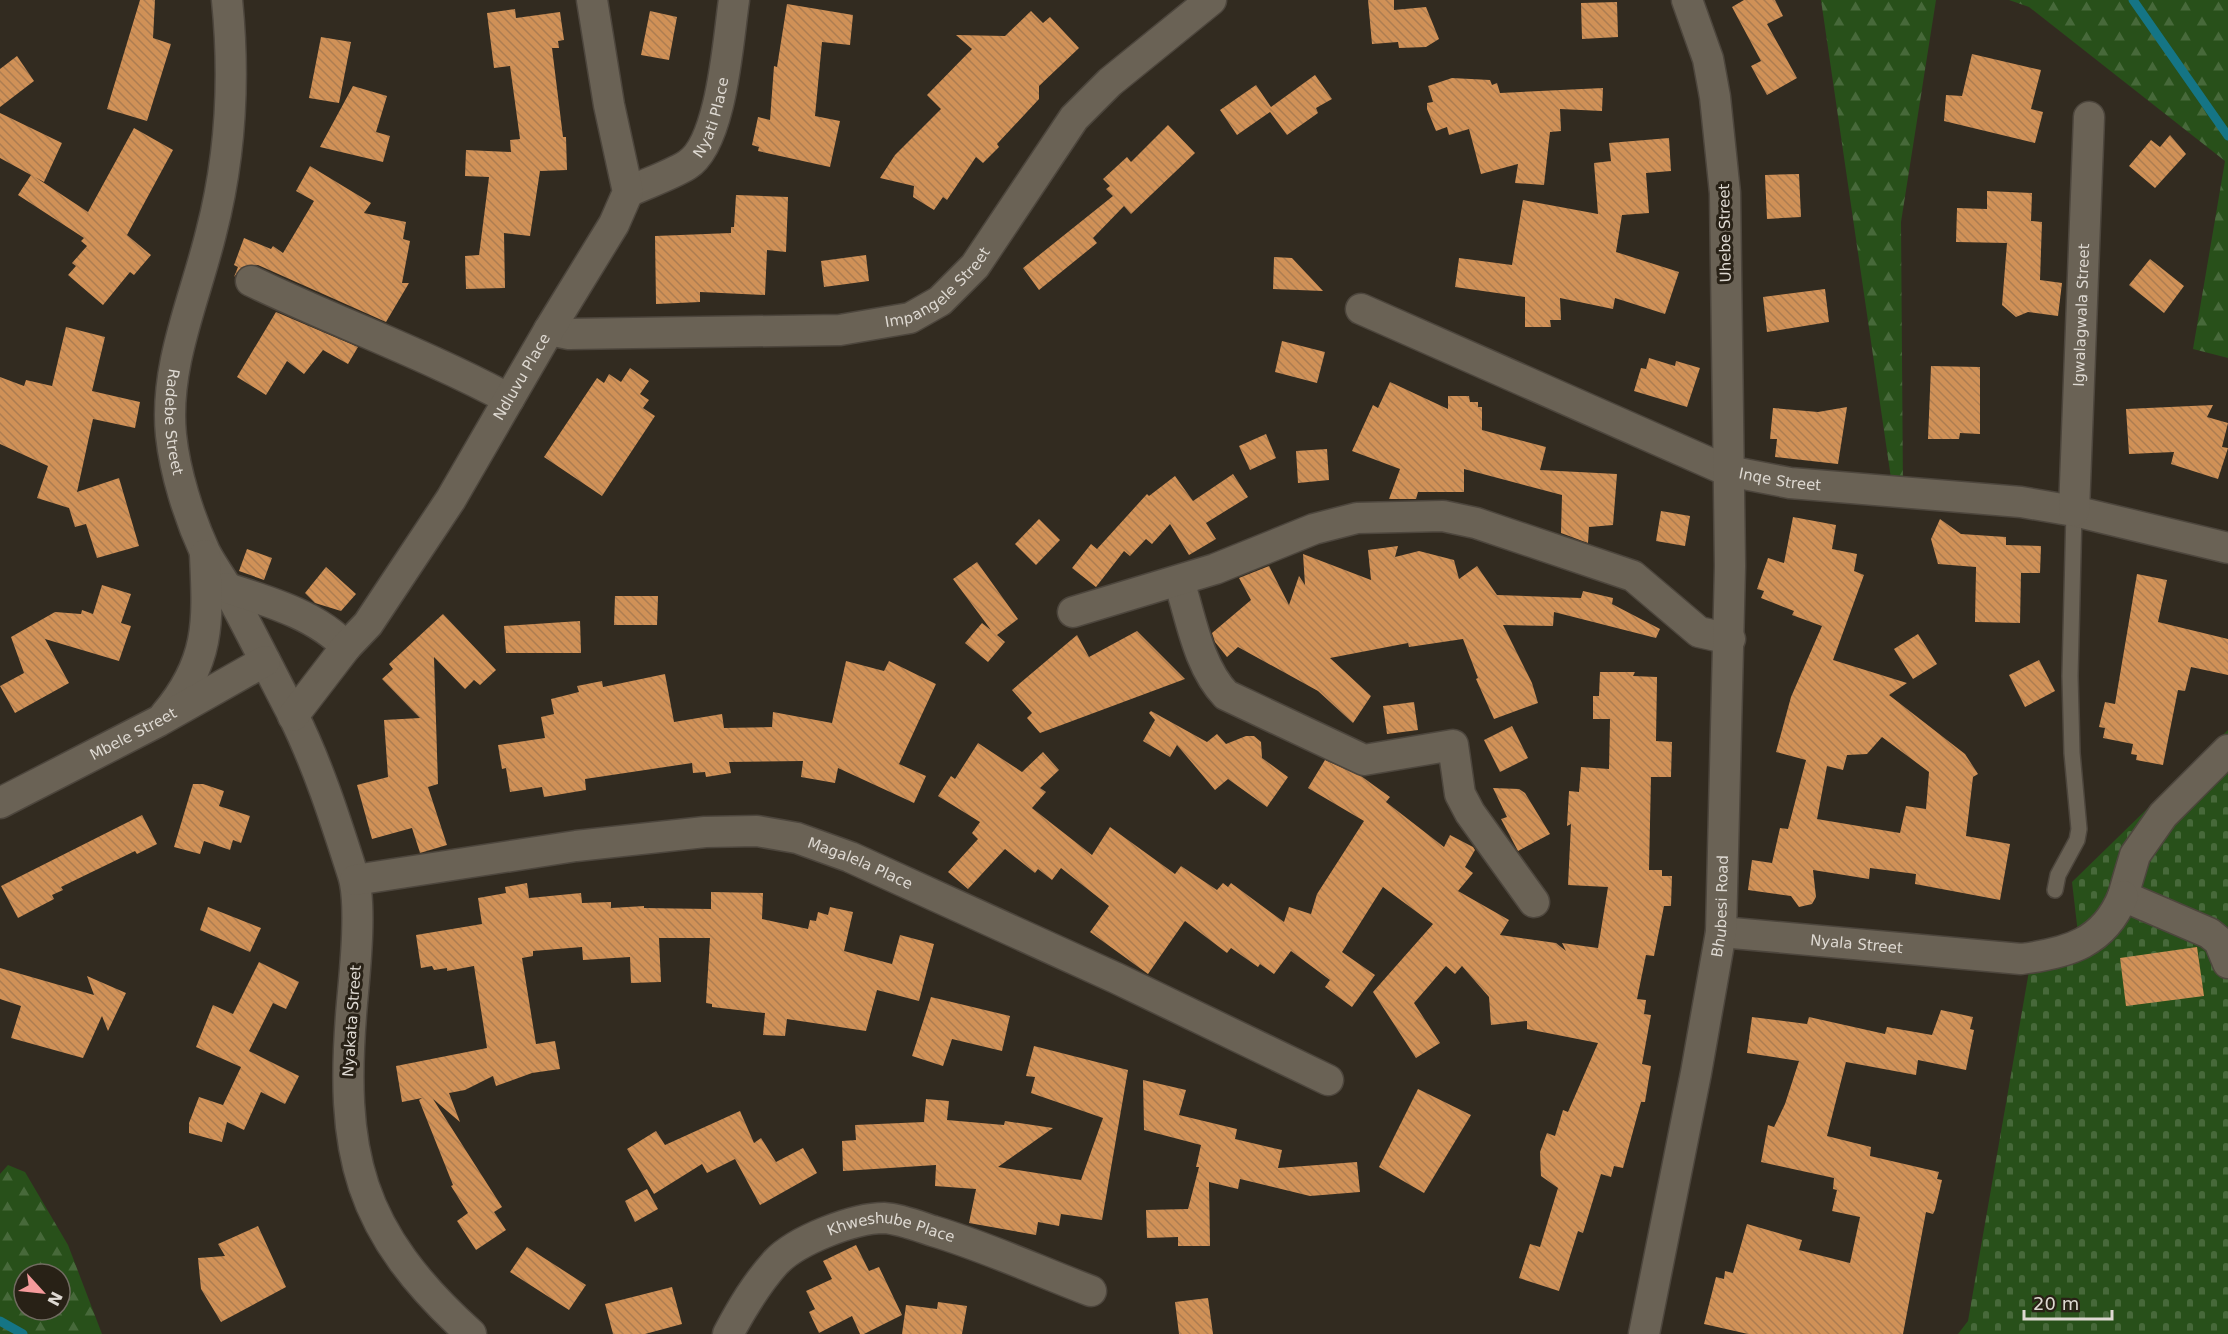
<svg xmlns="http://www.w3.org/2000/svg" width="2228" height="1334" font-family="'DejaVu Sans',sans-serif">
<defs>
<pattern id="forest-firs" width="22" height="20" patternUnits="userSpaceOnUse" patternTransform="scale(1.5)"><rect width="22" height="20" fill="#28501a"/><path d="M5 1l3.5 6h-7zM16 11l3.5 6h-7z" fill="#47693a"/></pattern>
<pattern id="cemetery-stones" width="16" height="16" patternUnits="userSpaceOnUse" patternTransform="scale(1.5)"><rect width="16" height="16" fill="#28501a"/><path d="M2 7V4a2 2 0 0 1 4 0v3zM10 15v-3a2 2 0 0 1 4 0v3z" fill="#47693a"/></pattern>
<pattern id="building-back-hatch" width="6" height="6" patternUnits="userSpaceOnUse" patternTransform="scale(1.5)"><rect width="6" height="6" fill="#d09157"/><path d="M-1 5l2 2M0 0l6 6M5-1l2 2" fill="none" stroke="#ad7d51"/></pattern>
</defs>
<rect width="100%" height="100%" fill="#322b20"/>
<g fill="url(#forest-firs)" fill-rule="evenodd">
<path d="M1821 0H1936L1901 222 1903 493 1893 492Z"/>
<path d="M2009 0H2228V358L2193 349 2225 161 2029 7Z"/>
<path d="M8 1165 25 1172 68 1245 102 1334H0V1174ZM24 1274H60V1310H24Z"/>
</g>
<path fill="url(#cemetery-stones)" d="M2228 730V1334H1958L1968 1321 2032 954 2079 942 2072 882Z"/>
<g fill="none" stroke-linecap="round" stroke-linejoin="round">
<g stroke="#157585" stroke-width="9">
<path d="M2133 0 2228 136"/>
<path d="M0 1321 23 1334"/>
</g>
</g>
<g fill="url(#building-back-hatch)" fill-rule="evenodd">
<path d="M140 0H155L153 38 171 44 147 121 107 109Z"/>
<path d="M1368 0H1394V10L1426 7 1439 39 1426 47 1399 48 1398 42 1372 44Z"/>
<path d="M1744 0H1775L1783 16 1767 24 1797 78 1767 95 1751 66 1761 61 1732 7Z"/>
<path d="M1617 2 1618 37 1582 39 1581 3Z"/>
<path d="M787 4 853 15 850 45 822 42 815 116 840 121 830 167 758 151 759 147 752 145 758 117 770 120 774 66 777 67Z"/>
<path d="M515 9 516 18 560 12 564 40 558 41 559 48H552L563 137H566L567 170 540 171 530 236 504 233 505 288 466 289 465 256 479 255 489 177 465 176 466 150 511 152 510 140 520 139 510 66 494 68 487 13Z"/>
<path d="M650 11 677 17 669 60 641 55Z"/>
<path d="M1031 11 1043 23 1050 17 1079 48 1039 86V99L997 144 999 147 983 163 976 157 947 200 943 197 934 210 913 197 914 186 880 178 895 155 941 109 927 95 972 49 956 35 1005 36Z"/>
<path d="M321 37 351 42 339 103 309 98Z"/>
<path d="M1972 54 2041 70 2031 109 2043 112 2035 143 1944 121 1946 95 1962 96Z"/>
<path d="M17 56 34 81 0 107V69Z"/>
<path d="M1315 75 1332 99 1316 108 1318 113 1287 135 1270 112 1237 135 1220 110 1256 85 1271 107Z"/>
<path d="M1452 78 1490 80 1492 85 1497 83 1500 93 1603 88 1602 111 1560 109 1561 131 1550 132 1544 185 1515 183 1518 164 1481 174 1469 129 1449 135 1447 127 1436 131 1427 109V103L1433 102 1428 86Z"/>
<path d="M353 86 387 96 376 132 390 136 383 162 320 147Z"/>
<path d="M0 113 62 143 44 182 35 177 88 212 134 128 173 150 127 235 151 255 134 275 130 272 103 305 68 275 76 266 72 263 87 246 81 241 84 238 18 195 31 175 0 158Z"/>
<path d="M1168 125 1195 153 1131 214 1124 206 1093 238 1097 243 1039 290 1023 268 1113 196 1106 189 1110 186 1103 179 1127 157 1131 162Z"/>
<path d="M2170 135 2186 154 2155 188 2129 166 2151 140 2160 147Z"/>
<path d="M1669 138 1671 171 1646 173 1649 213 1622 215 1616 252 1679 272 1665 314 1615 298 1613 309 1560 298 1561 320H1550L1551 327H1525V297L1455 287 1459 258 1512 265 1523 200 1598 214 1594 163 1611 161 1609 143Z"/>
<path d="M310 166 371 203 364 213 406 222 403 239 410 241 402 283H409L386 322 258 265 242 267 234 277 238 267 234 265 244 238 271 249 273 246 283 253 314 201 296 191Z"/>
<path d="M1799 174 1801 217 1767 219 1765 175Z"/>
<path d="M1987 191 2032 193 2031 221 2042 222 2040 280 2062 283 2058 316 2028 312 2016 317 2002 305 2007 243 1956 242 1957 208 1987 209Z"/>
<path d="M736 195 788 197 786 252 767 250 765 295 700 292V302L656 304 655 236 731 233V227H734Z"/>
<path d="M866 255 869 281 824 287 821 261Z"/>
<path d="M1274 257 1292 258 1323 291 1273 289Z"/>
<path d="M2150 259 2184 286 2164 313 2129 285Z"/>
<path d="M1825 289 1829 322 1767 332 1763 297Z"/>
<path d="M276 312 358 347 348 364 323 350 304 374 287 361 266 395 237 377Z"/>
<path d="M66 327 105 337 92 391 140 402 135 428 93 419 77 492 119 478 139 546 97 558 86 524 75 527 69 508 37 498 48 466 0 444V377L24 386 26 380 52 386Z"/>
<path d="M1282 341 1325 352 1317 383 1275 372Z"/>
<path d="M1649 358 1675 366 1676 361 1700 368 1687 407 1634 391 1641 368 1646 369Z"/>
<path d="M1931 366 1980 367V434L1960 433 1959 439H1928Z"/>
<path d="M630 368 649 381 640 394 649 400 643 408 655 416 602 496 544 457 597 378 604 383 609 374 621 382Z"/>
<path d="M1390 382 1448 409V396H1469L1470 402H1478V407H1482V430L1546 447 1540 470 1617 474 1613 525 1589 527 1588 543 1561 533 1562 495 1464 469V492H1418L1416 499H1389L1400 469 1352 451 1373 405 1378 408Z"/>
<path d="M2213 405 2207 417 2228 423 2222 447 2228 448 2218 479 2171 464 2174 452 2129 454 2126 409Z"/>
<path d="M1847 407 1838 464 1775 457 1777 439H1770L1773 408 1818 412Z"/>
<path d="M1266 434 1276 458 1250 470 1239 446Z"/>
<path d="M1327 449 1329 480 1298 483 1296 451Z"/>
<path d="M1233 474 1248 497 1206 523 1216 539 1189 555 1170 524 1152 544 1146 539 1130 556 1124 551 1096 587 1072 568 1091 544 1097 549 1147 494 1149 496 1175 476 1193 501Z"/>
<path d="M1661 511 1690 516 1685 546 1656 541Z"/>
<path d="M1793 517 1836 525 1832 549 1857 554 1854 571 1864 575 1833 660 1907 683 1889 695 1965 754 1978 774 1973 777 1966 836 2010 844 2000 900 1915 884 1916 874 1870 868 1869 879 1813 870 1816 897 1812 904 1799 907 1791 896 1748 890 1752 860 1772 863 1780 828 1788 829 1806 760 1776 752 1791 697 1822 626 1792 615 1794 611 1761 598 1764 591 1757 589 1768 558 1784 563ZM1882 737 1929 772 1926 809 1906 806 1900 833 1817 819 1827 766 1843 770 1847 755 1867 754Z"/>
<path d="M1039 519 1060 540 1036 565 1015 544Z"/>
<path d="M1940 519 1961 534 2006 537V545L2041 546 2040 573H2021L2020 623 1975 622 1976 567 1938 564 1931 539Z"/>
<path d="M1398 546 1395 557 1419 551 1454 560 1459 579 1477 566 1497 595 1581 598 1583 591 1613 598 1612 604 1660 629 1656 638 1554 612 1553 626 1503 625 1532 683 1538 703 1494 719 1476 679 1478 678 1463 639 1409 647 1408 643 1330 658 1371 696 1353 723 1318 691 1238 647 1227 657 1215 642 1212 633 1251 600 1239 578 1269 566 1289 605 1299 576 1305 585 1303 554 1371 580 1368 550Z"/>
<path d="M247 549 272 558 264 580 239 571Z"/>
<path d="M977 562 1018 619 997 635 1005 642 988 662 965 643 982 623 991 630 953 579Z"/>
<path d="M326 567 356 594 341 611 315 603 305 593Z"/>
<path d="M2137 574 2167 580 2158 622 2228 639V675L2191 667 2185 691 2178 690 2163 765 2136 760 2137 755 2131 754 2133 744 2103 738 2105 728 2099 727 2105 702 2115 704Z"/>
<path d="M102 585 131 594 121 623 131 626 119 661 45 639 69 683 15 713 0 686 24 673 11 637 55 612 81 614 82 610 93 614Z"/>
<path d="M615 596H658L657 625H614Z"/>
<path d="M443 614 496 670 480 685 474 680 465 689 434 657 438 784 428 787 447 845 420 853 412 828 372 839 357 785 388 777 384 720 420 718 382 679 393 669 389 664Z"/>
<path d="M580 621 581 653H506L504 626Z"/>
<path d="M1137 631 1185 679 1040 733 1027 718 1032 713 1012 690 1077 635 1089 657Z"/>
<path d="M1918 634 1937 664 1913 679 1894 649Z"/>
<path d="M2039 660 2055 691 2025 707 2009 675Z"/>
<path d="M846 661 884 671 889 661 936 684 899 764 926 776 914 803 838 768 835 783 801 777 803 761 729 762 731 773 706 777 705 772 693 773 692 763 585 779 586 790 544 797 542 787 510 792 506 768 502 769 498 745 545 738 541 717 554 714 551 699 579 692 577 686 602 681 603 687 665 674 674 722 722 714 724 728 772 727 773 712 832 723Z"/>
<path d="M1600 672H1635L1633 676 1657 677 1656 741 1672 742 1671 777H1651L1649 870H1662V876H1672L1671 906H1664L1654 956 1646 955 1637 999 1646 1000 1644 1014 1651 1015 1642 1064 1651 1066 1645 1102H1641L1623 1168 1614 1166 1611 1177 1601 1174 1583 1233 1578 1231 1559 1291 1519 1278 1530 1244 1540 1247 1558 1188 1541 1176 1540 1152 1547 1133 1555 1136 1563 1110 1568 1112 1598 1043 1527 1029V1021L1491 1025 1489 997 1462 966 1455 974 1446 966 1414 1003 1440 1043 1416 1058 1373 992 1433 924 1383 887 1342 952 1375 975 1352 1007 1325 987 1330 980 1291 951 1274 974 1260 964 1258 967 1231 948 1227 953 1185 921 1148 974 1090 932 1109 906 1061 868 1052 880 1038 869 1035 873 1005 849 968 889 948 872 978 839 972 833 980 822 938 796 951 776 955 779 978 743 1022 772 1043 752 1059 770 1040 788 1046 792 1032 808 1092 855 1110 827 1175 874 1181 866 1217 890 1223 883 1228 887 1231 883 1284 922 1289 907 1311 914 1317 894 1364 821 1308 788 1325 760 1361 776 1390 797 1386 802 1444 847 1450 835 1473 847 1475 850 1465 867 1473 873 1458 891 1509 920 1500 935 1556 943 1566 951 1562 943 1598 948 1608 887 1568 885 1571 824 1567 826 1569 791 1579 792 1581 767 1609 769 1610 719H1593V696H1599Z"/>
<path d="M1414 702 1418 730 1387 734 1383 706Z"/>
<path d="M1151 711 1207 742 1217 734 1226 744 1246 736H1254L1261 742 1262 758 1288 777 1267 807 1228 779 1215 790 1177 745 1170 757 1143 741 1155 720 1149 713Z"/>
<path d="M1512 726 1528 758 1500 772 1484 740Z"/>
<path d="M193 784H203L224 791 219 806 250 816 241 843 233 840 230 850 204 841 200 854 174 847Z"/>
<path d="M1493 788 1519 789 1525 793 1550 834 1518 851 1501 819 1507 817Z"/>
<path d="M142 815 157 844 137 854 135 851 61 887 63 890 52 895 54 899 18 918 1 886Z"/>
<path d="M527 883 529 898 581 893 582 903 611 902V908L644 906V908L711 909V892L763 893 762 919 808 929 810 920 816 921 818 912 828 915 830 907 853 912 844 951 892 964 900 935 934 944 919 1001 877 990 866 1031 787 1019 785 1036 763 1035 765 1013 712 1007V1004L706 1003 710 938H659L661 982 631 983 630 957 583 960 582 947 533 951V956L522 958 536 1044 555 1041 560 1069 532 1073 496 1086 493 1076 465 1090 449 1093 460 1122 433 1099 502 1207 494 1212 506 1230 476 1250 457 1221 468 1213 451 1186 453 1185 419 1100 422 1098 402 1102 396 1066 487 1048 474 966 447 971V968L434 970 432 966 421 968 416 935 482 924 478 898 506 893 505 887Z"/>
<path d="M208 907 261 928 250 952 200 930Z"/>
<path d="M2197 947 2204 996 2126 1006 2120 958Z"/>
<path d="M259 962 299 982 286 1009 273 1003 249 1051 299 1076 285 1104 261 1092 244 1130 227 1122 222 1142 189 1133V1123L199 1097 223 1105 241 1067 196 1047 213 1005 233 1014Z"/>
<path d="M0 968 94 995 87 976 126 993 108 1031 102 1016 83 1058 11 1038 21 1006 0 999Z"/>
<path d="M931 997 1010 1016 1002 1051 952 1039 943 1066 912 1056Z"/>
<path d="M1941 1010 1973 1017 1970 1029 1974 1030 1966 1070 1918 1060 1916 1075 1846 1062 1827 1136 1871 1147 1870 1156 1939 1172 1937 1179 1942 1180 1935 1210 1933 1214 1926 1212 1903 1334H1748L1704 1324 1716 1277 1724 1279 1725 1271 1733 1273 1747 1224 1802 1240 1799 1250 1850 1263 1860 1217 1832 1211 1837 1190 1833 1189 1834 1178 1761 1162 1768 1125 1774 1127 1785 1104 1799 1061 1747 1053 1752 1017 1807 1024 1809 1017 1885 1034 1887 1027 1932 1035Z"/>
<path d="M1034 1046 1128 1070 1102 1220 1061 1214 1059 1226 1038 1222 1036 1235 969 1223 976 1189 935 1186 936 1165 843 1171 842 1141 856 1140 855 1125 924 1122 926 1099 949 1101 947 1120 1004 1125 1005 1121 1053 1128 998 1167 1081 1180 1103 1118 1031 1093 1035 1077 1026 1076Z"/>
<path d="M1143 1080 1186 1090 1179 1115 1237 1129 1235 1139 1282 1150 1278 1168 1357 1162 1360 1192 1310 1196 1240 1179 1238 1189 1209 1182 1210 1246H1178V1237L1147 1238 1146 1210 1188 1209 1199 1167H1196L1201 1145 1144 1130Z"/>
<path d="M1418 1089 1471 1115 1424 1193 1379 1167Z"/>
<path d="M740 1111 754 1143 761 1138 776 1162 803 1148 817 1173 760 1205 735 1159 707 1173 702 1164 654 1194 627 1149 656 1131 665 1145Z"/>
<path d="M647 1189 658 1209 635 1222 625 1201Z"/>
<path d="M258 1226 286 1287 221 1322 201 1289 198 1258 225 1256 218 1244Z"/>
<path d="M856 1245 869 1271 879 1267 902 1315 864 1334H860L852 1316 819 1333 809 1312 815 1309 806 1291 832 1279 823 1261Z"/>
<path d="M527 1247 586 1285 569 1310 510 1272Z"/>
<path d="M672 1287 682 1324 645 1334H613L605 1304Z"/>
<path d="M1208 1298 1213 1334H1179L1175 1302Z"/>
<path d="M938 1302 967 1306 962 1334H902L906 1305 937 1309Z"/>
</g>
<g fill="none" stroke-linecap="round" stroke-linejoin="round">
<defs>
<path id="lane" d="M2055 890 2058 875 2077 840 2079 829 2072 753 2070 676 2074 511"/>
<g id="street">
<path id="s1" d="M227 0C235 79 231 156 211 233 195 299 164 366 171 435 175 473 189 517 205 552 211 564 220 576 227 588 250 630 271 673 293 715 318 765 336 822 353 875 362 904 355 971 352 1003 339 1153 357 1231 471 1334"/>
<path id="s2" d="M628 192C647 183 669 176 687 165 722 143 728 40 734 0"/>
<path d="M251 281C336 322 425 354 509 399"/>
<path id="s3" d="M1361 309 1728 471 1790 483 2021 502 2074 511 2228 548"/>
<path id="s4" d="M549 330 569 334 840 330 910 318 940 301 975 266 1074 118 1110 82 1211 0"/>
<path id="s5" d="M2074 511 2089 117"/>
<path d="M1179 581C1191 618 1198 666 1226 695L1364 760 1453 745 1460 794 1470 813 1534 902"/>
<path d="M227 588C267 601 317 615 346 647"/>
<path d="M1073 612 1215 569 1314 529 1357 518 1443 516 1476 523 1633 576 1699 632 1730 639"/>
<path d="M165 715C211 661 208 620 205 555"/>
<path id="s6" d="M293 716 346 647 368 624 451 499 549 330 614 224 628 192 609 105 592 0"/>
<path d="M2228 750 2163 815 2135 855 2123 896 2209 933 2219 941 2228 963"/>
<path id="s7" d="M0 803 159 721 265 661"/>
<path id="s8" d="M355 880 576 846 705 832 757 831 797 838 850 857 1116 978 1328 1080"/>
<path id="s9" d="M1721 932 2021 959C2068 953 2104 943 2123 896"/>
<path id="s10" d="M728 1334C742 1308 756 1284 776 1262 797 1240 854 1218 884 1218 900 1219 918 1226 933 1231 987 1247 1038 1271 1091 1291"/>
<path id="s11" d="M1644 1334 1696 1073 1721 932 1730 566 1725 193 1715 97 1708 59 1687 0"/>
</g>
</defs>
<use href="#lane" stroke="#4d463d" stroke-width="18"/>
<use href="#street" stroke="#4d463d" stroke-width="33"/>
<use href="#lane" stroke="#6a6255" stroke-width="15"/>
<use href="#street" stroke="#6a6255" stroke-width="30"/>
</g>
<g text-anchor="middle" stroke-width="6" stroke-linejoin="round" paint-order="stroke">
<g font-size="15" fill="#ded9d2" stroke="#282116">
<text dy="5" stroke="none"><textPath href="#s2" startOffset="120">Nyati Place</textPath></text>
<text transform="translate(1725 233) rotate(-91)" y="5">Uhebe Street</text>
<text dy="5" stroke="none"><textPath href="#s4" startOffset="402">Impangele Street</textPath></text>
<text dy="5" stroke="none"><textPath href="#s5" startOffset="196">Igwalagwala Street</textPath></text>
<text dy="5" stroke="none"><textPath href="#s6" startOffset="410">Ndluvu Place</textPath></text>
<text dy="5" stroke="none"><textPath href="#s1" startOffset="429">Radebe Street</textPath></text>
<text dy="5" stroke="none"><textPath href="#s3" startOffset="454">Inqe Street</textPath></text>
<text dy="5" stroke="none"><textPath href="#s7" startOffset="150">Mbele Street</textPath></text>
<text dy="5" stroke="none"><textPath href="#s8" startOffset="514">Magalela Place</textPath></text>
<text dy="5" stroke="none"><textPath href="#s11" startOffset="435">Bhubesi Road</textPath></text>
<text dy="5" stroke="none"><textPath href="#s9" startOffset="136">Nyala Street</textPath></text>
<text transform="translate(352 1021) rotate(-86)" y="5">Nyakata Street</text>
<text dy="5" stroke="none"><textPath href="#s10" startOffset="213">Khweshube Place</textPath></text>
</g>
</g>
<g transform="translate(42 1292) rotate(117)"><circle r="28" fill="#282116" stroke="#716b61" stroke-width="1.5"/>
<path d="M0-4.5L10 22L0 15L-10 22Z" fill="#f59b9c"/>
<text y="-9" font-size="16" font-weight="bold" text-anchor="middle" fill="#ded9d2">N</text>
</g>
<path d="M2024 1310v9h88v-9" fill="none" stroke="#ded9d2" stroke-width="3"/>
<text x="2033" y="1310" font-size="18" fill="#ded9d2" stroke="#282116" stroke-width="4.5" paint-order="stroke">20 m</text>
</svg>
